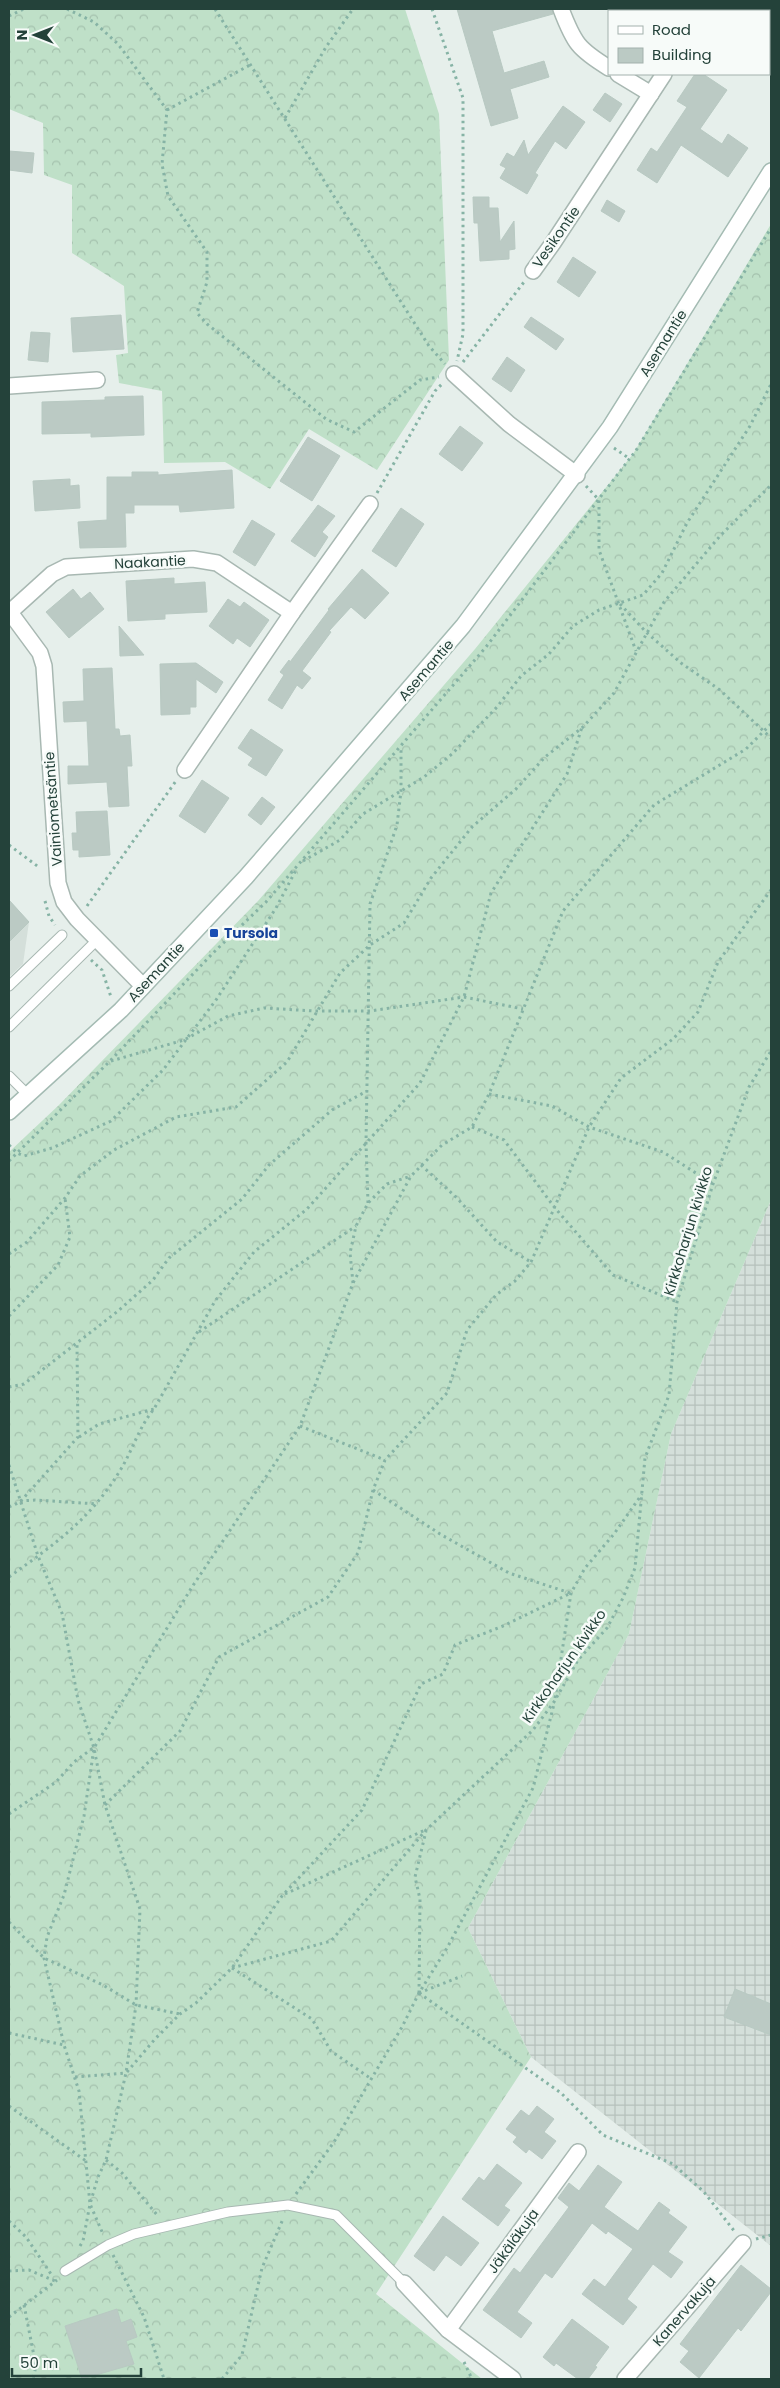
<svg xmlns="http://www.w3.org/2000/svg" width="780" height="2388" font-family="Poppins,sans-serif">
<defs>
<pattern id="industrial-grid" width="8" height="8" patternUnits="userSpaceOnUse" patternTransform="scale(1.25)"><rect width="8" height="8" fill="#d4dfda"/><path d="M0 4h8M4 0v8" fill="none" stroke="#b6c1bc"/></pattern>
<pattern id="forest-crowns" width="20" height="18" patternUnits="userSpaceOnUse" patternTransform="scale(1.25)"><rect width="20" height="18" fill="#bfe0c8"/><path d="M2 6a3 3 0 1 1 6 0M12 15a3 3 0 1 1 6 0" fill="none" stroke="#a4c1ad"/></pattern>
</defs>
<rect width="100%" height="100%" fill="#e6efeb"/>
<path fill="#d4dfda" d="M9 900 29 922 23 964 9 977Z"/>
<path fill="url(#industrial-grid)" d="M771 1200V2246L531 2057 468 1928 629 1634 671 1434Z"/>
<g fill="url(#forest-crowns)">
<path d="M9 9H405L439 114 449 360 377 470 309 429 270 489 225 462 164 463 162 391 119 383 116 355 128 353 124 286 72 253V185L44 175 43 123 9 109Z"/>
<path d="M771 224V1200L671 1434 629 1634 468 1928 531 2057 376 2294 482 2379H9V1152L59 1105 258 901 475 649 633 454Z"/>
</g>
<g fill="#bbcac4" stroke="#b8c9c2">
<path d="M457 9H552L553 14 492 31 504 73 544 61 549 77 510 89 518 118 491 126Z"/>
<path d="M695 74H703L727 90 700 129 722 144 728 134 748 148 728 177 681 145 657 183 637 170 651 148 657 152 687 107 677 101Z"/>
<path d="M605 93 622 104 610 122 593 110Z"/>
<path d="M563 106 585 122 566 149 555 141 535 173 538 175 527 194 500 178 506 168 500 165 507 153 514 157 524 140 528 155Z"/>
<path d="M9 151 34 153 32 173 9 170Z"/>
<path d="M473 197H489V208H498L500 242 514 221 515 249 509 250V259L480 261 478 223H474Z"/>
<path d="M607 200 625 211 619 222 601 211Z"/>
<path d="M573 257 596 272 579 297 557 282Z"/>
<path d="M121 315 124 349 73 352 71 318Z"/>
<path d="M531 317 564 339 556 350 524 327Z"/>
<path d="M31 332 50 333 48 362 28 360Z"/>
<path d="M507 357 525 370 511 392 492 379Z"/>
<path d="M143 396 144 435 91 437V433L42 434V402L105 400V397Z"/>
<path d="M460 426 483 443 462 471 439 454Z"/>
<path d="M308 437 340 456 312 501 280 481Z"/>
<path d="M232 470 234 508 180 512 179 505H134V513H125L126 547 80 548 78 522 107 520V477H132V472H158V475Z"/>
<path d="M70 479V486L79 485 80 508 35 511 33 481Z"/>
<path d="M318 505 335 516 322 532 328 537 315 557 291 541Z"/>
<path d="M401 508 424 524 396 567 372 551Z"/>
<path d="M252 520 275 534 255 566 233 552Z"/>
<path d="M362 569 389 593 365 619 351 607 329 631 331 632 302 671 311 678 302 689 297 685 282 709 268 700 284 675 280 672 289 660 290 662 329 610 328 609Z"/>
<path d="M174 578V584L205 582 207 612 165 614V619L128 621 126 581Z"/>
<path d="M73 589 81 599 90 592 104 609 69 638 46 612Z"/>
<path d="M228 599 240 607 244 602 269 620 250 647 237 638 233 644 209 626Z"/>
<path d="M119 626 144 655 120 656Z"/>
<path d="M196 663 223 682 216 693 196 679V707H190V714L161 715 160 664Z"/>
<path d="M112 668 115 729H119L120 736 130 735 132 766H127L129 806 109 807 107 782 68 784V766H89L87 721 64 722 63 702 84 701 83 669Z"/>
<path d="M251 729 283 750 266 776 248 765 253 758 238 748Z"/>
<path d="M202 780 229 798 205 833 179 816Z"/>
<path d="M262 797 275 807 261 825 248 815Z"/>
<path d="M107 811 110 855 79 857V850H73L72 833H77L76 812Z"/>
<path d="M9 900 29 922 9 942Z"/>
<path d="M735 1989 771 2004V2035L724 2017Z"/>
<path d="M537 2106 554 2119 544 2132 556 2141 542 2159 529 2149 526 2153 513 2142 517 2137 506 2129 521 2110 529 2116Z"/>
<path d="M497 2164 522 2183 504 2206 510 2210 498 2226 462 2199 479 2177 484 2181Z"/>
<path d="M598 2165 622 2182 604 2207 638 2231 659 2202 670 2210 668 2213 687 2227 668 2252 683 2262 671 2278 653 2264 627 2299 637 2307 623 2325 582 2294 594 2279 605 2287 633 2249 608 2231 606 2234 592 2223 552 2278 545 2273 517 2312 532 2323 521 2338 483 2310 514 2268 520 2273 569 2207 558 2198 569 2183 579 2191Z"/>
<path d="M443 2216 479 2243 461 2266 446 2255 434 2271 414 2256Z"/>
<path d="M741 2265 771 2289V2292L741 2331 738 2328 699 2378 680 2362 689 2351 680 2344Z"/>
<path d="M117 2309 121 2323 131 2319 137 2337 126 2341 134 2364 82 2379 65 2326Z"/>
<path d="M572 2319 609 2347 595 2366 597 2367 588 2379H578L556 2363 554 2366 543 2357Z"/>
</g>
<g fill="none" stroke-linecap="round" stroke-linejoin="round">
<defs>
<g id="lane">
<path d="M9 986 62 935"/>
<path d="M9 1027 96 941"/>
<path d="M9 1076 28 1095"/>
<path d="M65 2271 108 2245 134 2234 228 2212 288 2205 336 2215 404 2283"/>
</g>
<g id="street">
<path d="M561 9C574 43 578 49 609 68"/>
<path d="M707 11 708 9"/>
<path d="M618 74 651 94"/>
<path d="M533 271 553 243 664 74"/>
<path d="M454 374 509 424 577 475"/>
<path d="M9 386 97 380"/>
<path d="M9 611 40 653 44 666 58 883 64 902 77 919 143 986"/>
<path d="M10 612 52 574 66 567 193 559 217 563 292 613"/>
<path d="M185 770 292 613 370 504"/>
<path d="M404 2283 448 2330 513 2379"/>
<path d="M448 2330 578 2152"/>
<path d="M625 2379 743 2243"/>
</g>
<path id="secondary" d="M9 1112 121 1010 246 877 463 626 610 427 771 171"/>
</defs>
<use href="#lane" stroke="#a8b8b2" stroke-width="11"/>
<use href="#street" stroke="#a8b8b2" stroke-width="18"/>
<use href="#secondary" stroke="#a4bbb3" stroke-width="18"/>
<g stroke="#86b3a5" stroke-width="3" stroke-dasharray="2.5 4" stroke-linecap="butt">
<path d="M67 9 94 22 118 44 167 110 162 164 168 196 207 252V282L197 313 207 324 326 419 354 432 420 380 439 377"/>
<path d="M215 9 429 346 445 364"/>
<path d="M432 9 463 98V334L457 361"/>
<path d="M9 16 24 9"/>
<path d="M167 110 250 65"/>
<path d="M285 118 326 47 353 9"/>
<path d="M463 362 524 282"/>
<path d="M614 448 630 459"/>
<path d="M586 486 599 500V550L636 651"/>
<path d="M377 493 435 391 443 383"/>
<path d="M620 604 646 632 681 663 720 690 771 738"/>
<path d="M9 845 40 868"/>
<path d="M303 861 340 840 363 814 424 777 452 754 497 707 521 676 549 654 573 626 599 610 643 595 662 573 687 523 750 426 771 384"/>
<path d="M45 901 49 916 55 925"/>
<path d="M87 906 176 781"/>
<path d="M91 960 102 970 111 997"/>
<path d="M111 1061 184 1040 228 1016 264 1008 315 1011H370L464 997 523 1009"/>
<path d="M489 1094 552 1106 589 1127 663 1152 713 1184"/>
<path d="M472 1127 504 1140 555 1208 613 1275 677 1302"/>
<path d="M9 1145 17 1153 24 1156 52 1148 111 1121 163 1070 216 1000 276 908 296 870"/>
<path d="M9 1161 110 1061 213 953 266 902 486 647 637 449 771 228"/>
<path d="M421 1165 457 1198 497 1242 531 1262"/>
<path d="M368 1203 366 1143 370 904 397 825 401 791V747"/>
<path d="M9 1254 27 1242 65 1198 80 1176 114 1150 176 1117 236 1107 287 1062 340 973 370 945 404 923 431 878 472 827 516 789 545 757 583 727 614 693 664 602 720 536 771 485"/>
<path d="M353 1283 350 1253 356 1226 368 1203 387 1184 411 1176"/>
<path d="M9 1316 58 1265 70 1237 65 1198"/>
<path d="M199 1332 356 1226"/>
<path d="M9 1387 24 1384 118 1311 153 1280 169 1258 242 1199 269 1165 332 1110 367 1091"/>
<path d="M300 1426 385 1460"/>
<path d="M79 1437 99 1424 154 1409"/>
<path d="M9 1465 38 1556 62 1613 78 1700 94 1748 105 1805 140 1909 136 2005 126 2073 106 2160 98 2177 90 2204 103 2234"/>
<path d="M373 1490 440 1534 509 1573 570 1593"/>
<path d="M20 1501 35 1500 98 1504"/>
<path d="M9 1507 20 1502 78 1437 77 1345"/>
<path d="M9 1577C56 1543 90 1520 121 1469 133 1449 139 1427 154 1409L215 1301 254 1252 307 1209 420 1083 464 997 491 893 567 774 582 727"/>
<path d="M555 1698 571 1593 585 1568 614 1534 642 1494"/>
<path d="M105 1805 180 1731 219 1657 328 1597 358 1553 373 1490 385 1460 447 1393 467 1330 496 1295 515 1281 531 1262 589 1127 621 1078 673 1039 698 1012 718 962 771 890"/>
<path d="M9 1814 56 1782 74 1762 93 1748"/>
<path d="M285 1894 425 1830"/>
<path d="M9 1922 44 1958 103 1985 136 2005 180 2014"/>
<path d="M232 1968 331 1941 426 1830 533 1730 554 1702 578 1660 607 1628 623 1598 635 1568 645 1458 669 1395 677 1302 713 1184 749 1087 771 1051"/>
<path d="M232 1968 312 2019 331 2051 370 2078"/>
<path d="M419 1993 561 2093 603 2135 673 2164 704 2192 735 2232"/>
<path d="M419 1993 420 1899 415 1877 426 1831"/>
<path d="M419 1993 462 1976"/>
<path d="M9 2033 64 2045"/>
<path d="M127 2072 155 2039 180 2014 196 2003 232 1968 282 1896 362 1810 421 1684 443 1674 455 1645 503 1626 571 1593"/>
<path d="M75 2077 126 2073"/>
<path d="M9 2106 86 2161"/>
<path d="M106 2160 122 2173 158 2216"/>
<path d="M296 2194 334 2142 402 2027 419 1993 447 1948 533 1788 554 1704"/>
<path d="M9 2221 26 2237 53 2277"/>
<path d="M756 2239 771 2235"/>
<path d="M80 2246 83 2241 90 2204 79 2091 64 2045 44 1958 47 1937 64 1895 84 1816 94 1748 192 1587 300 1426 353 1283 411 1176 442 1145 472 1127 489 1094 563 911 654 805 746 749 771 724"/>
<path d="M113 2255 144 2317 164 2379"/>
<path d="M9 2271 29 2270 55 2281"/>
<path d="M24 2305 36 2366 33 2379"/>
<path d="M9 2317 57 2280"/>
<path d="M464 2362 472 2379"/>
<path d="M222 2379 242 2355 262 2268 283 2219"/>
</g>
<use href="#lane" stroke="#fff" stroke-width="9"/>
<use href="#street" stroke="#fff" stroke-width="15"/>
<use href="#secondary" stroke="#fff" stroke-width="15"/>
</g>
<rect fill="#1a4fb4" stroke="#f7fbf9" stroke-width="2" x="209" y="928" width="10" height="10" rx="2.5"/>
<g text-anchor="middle" stroke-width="5" stroke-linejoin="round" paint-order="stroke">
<g font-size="14" fill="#24423a" stroke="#f7fbf9">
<text transform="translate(556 237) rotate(-55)" y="5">Vesikontie</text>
<text transform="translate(663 343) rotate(-58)" y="5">Asemantie</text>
<text transform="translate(150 562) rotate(-3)" y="5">Naakantie</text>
<text transform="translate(426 670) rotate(-49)" y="5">Asemantie</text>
<text transform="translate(53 809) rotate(-94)" y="5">Vainiometsäntie</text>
<text transform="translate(156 972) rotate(-47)" y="5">Asemantie</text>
<text transform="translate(688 1231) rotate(-73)" y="5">Kirkkoharjun kivikko</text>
<text transform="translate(564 1666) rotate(-55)" y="5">Kirkkoharjun kivikko</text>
<text transform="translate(513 2241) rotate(-54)" y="5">Jäkäläkuja</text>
<text transform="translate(684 2311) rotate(-49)" y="5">Kanervakuja</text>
</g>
<g font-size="14" font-weight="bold" fill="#164399" stroke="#f7fbf9" text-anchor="start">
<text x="224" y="938">Tursola</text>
</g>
</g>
<rect width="780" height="2388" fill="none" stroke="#24423a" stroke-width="20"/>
<rect x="608" y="10" width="162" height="65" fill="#f7fbf9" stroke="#a3b1ad"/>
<rect x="618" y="26" width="25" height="8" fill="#ffffff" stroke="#a3b1ad"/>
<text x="652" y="35" font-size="15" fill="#24423a">Road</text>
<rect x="618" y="48" width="25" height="15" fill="#bbcac4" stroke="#a3b1ad"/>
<text x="652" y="60" font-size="15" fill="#24423a">Building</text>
<g transform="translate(35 35) rotate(270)" stroke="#f7fbf9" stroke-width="4" paint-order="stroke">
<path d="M0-4L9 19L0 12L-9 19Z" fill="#24423a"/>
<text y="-8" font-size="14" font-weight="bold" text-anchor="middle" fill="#24423a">N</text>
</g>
<path d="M12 2368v8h129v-8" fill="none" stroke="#24423a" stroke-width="2.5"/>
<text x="20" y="2368" font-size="15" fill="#24423a" stroke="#f7fbf9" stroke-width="4" paint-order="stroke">50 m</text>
</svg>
